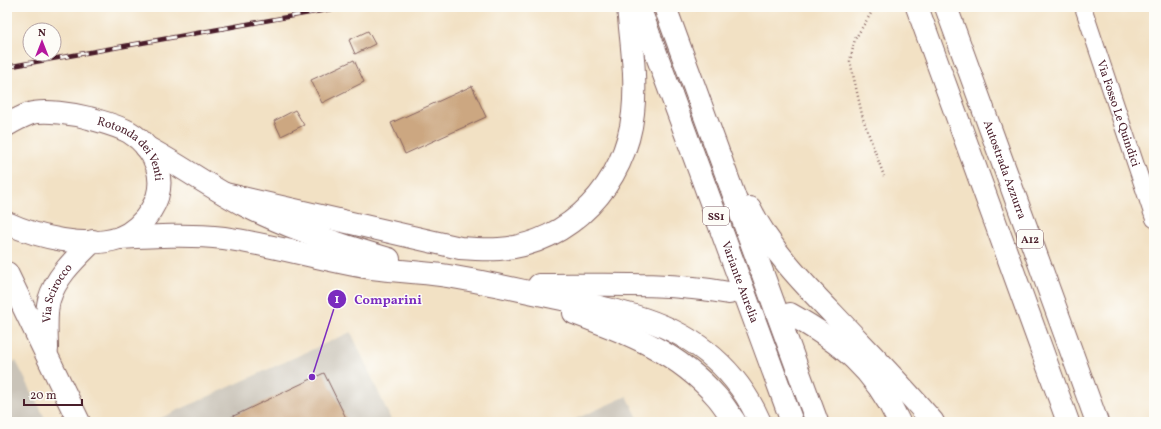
<svg xmlns="http://www.w3.org/2000/svg" width="1161" height="429" font-family="Vollkorn,serif">
<rect width="100%" height="100%" fill="#fdfcf7"/>
<filter id="ink" filterUnits="userSpaceOnUse"><feTurbulence type="fractalNoise" baseFrequency=".025" numOctaves="2"/><feDisplacementMap in="SourceGraphic" scale="8" xChannelSelector="R" yChannelSelector="G"/><feConvolveMatrix kernelMatrix="1 2 1 2 8 2 1 2 1" color-interpolation-filters="sRGB"/></filter>
<filter id="wash" filterUnits="userSpaceOnUse"><feTurbulence type="fractalNoise" baseFrequency=".012" numOctaves="4" result="noise"/><feDisplacementMap in="SourceGraphic" scale="16" xChannelSelector="R" yChannelSelector="G"/><feGaussianBlur stdDeviation="0.9" result="paint"/><feColorMatrix in="noise" values="0 0 0 0 0 0 0 0 0 0 0 0 0 0 0 0 0 1.4 0 .05"/><feComposite in="paint" operator="in"/></filter>
<g filter="url(#wash)">
<rect width="100%" height="100%" fill="#f2e1c4"/>
<g fill="#c9c3b8">
<path d="M351 332 392 422H152Z"/>
<path d="M16 361 47 422H7V365Z"/>
<path d="M627 396 640 422H569Z"/>
</g>
<g id="blocks">
<g fill="#cca781">
<path d="M368 31 375 44 355 54 349 40Z"/>
<path d="M354 60 364 82 322 103 311 80Z"/>
<path d="M472 86 486 117 405 154 391 123Z"/>
<path d="M295 110 304 125 281 136 274 121Z"/>
<path d="M324 373 348 422H221Z"/>
</g>
</g>
</g>
<g filter="url(#ink)">
<use href="#blocks" fill-opacity="0" stroke="#856361" stroke-width="1"/>
<g fill="none" stroke-linecap="round" stroke-linejoin="round">
<defs>
<g id="street">
<path id="s1" d="M1083 7 1154 219"/>
</g>
<g id="secondary">
<path id="s2" d="M7 125C14 121 21 117 29 114 43 109 74 114 89 118 102 122 116 125 129 132 156 148 169 182 151 210 144 222 132 233 119 238 87 249 37 237 7 223"/>
<path d="M7 273 79 422"/>
<path id="s3" d="M47 349C47 333 45 315 49 300 56 276 76 258 93 241"/>
</g>
<g id="highway">
<path id="s4" d="M639 7 792 422"/>
<path d="M665 7 817 422"/>
<path d="M917 7 1068 422"/>
<path id="s5" d="M946 7 1097 422"/>
<path d="M146 147C180 165 211 188 246 206 291 229 340 245 389 259"/>
<path d="M225 194 460 248C473 249 486 250 499 249 570 244 626 183 633 113 637 78 631 42 628 7"/>
<path d="M750 208C770 249 802 282 834 315 867 350 902 385 933 422"/>
<path d="M120 238C154 236 190 234 224 238 274 245 322 260 372 268 395 271 418 272 441 275 482 281 522 291 562 299 589 305 618 310 644 319 698 337 737 370 760 422"/>
<path d="M539 285C600 285 669 282 729 293"/>
<path d="M574 313C628 333 678 352 717 397 724 405 729 414 735 422"/>
<path d="M790 314C840 342 874 369 899 422"/>
</g>
</defs>
<use href="#street" stroke="#856361" stroke-width="18"/>
<use href="#secondary" stroke="#856361" stroke-width="24"/>
<use href="#highway" stroke="#856361" stroke-width="24"/>
<path stroke="#856361" stroke-width="2.5" stroke-dasharray="1 3" stroke-linecap="butt" d="M875 7 855 39 850 61 863 119 884 176"/>
<use href="#street" stroke="#fff" stroke-width="16"/>
<use href="#secondary" stroke="#fff" stroke-width="22"/>
<use href="#highway" stroke="#fff" stroke-width="22"/>
<defs>
<path id="rail" d="M7 67 343 7"/>
</defs>
<use href="#rail" stroke="#4a1f2b" stroke-width="4.5"/>
<use href="#rail" stroke="#fdfcf7" stroke-width="3" stroke-dasharray="9" stroke-linecap="butt"/>
</g>
</g>
<g text-anchor="middle" stroke-width="3" stroke-linejoin="round" paint-order="stroke">
<g fill="#fdfcf7" stroke="#806168" stroke-width="1">
<rect x="703" y="207" width="26" height="18" rx="3"/>
<rect x="1017" y="230" width="26" height="18" rx="3"/>
</g>
<g font-size="11" font-weight="bold" fill="#4a1f2b">
<text x="716" y="220">SS1</text>
<text x="1030" y="243">A12</text>
</g>
<g font-size="12" fill="#4a1f2b" stroke="#fdfcf7">
<text dy="4" stroke="none"><textPath href="#s1" startOffset="112">Via Fosso Le Quindici</textPath></text>
<text dy="4" stroke="none"><textPath href="#s2" startOffset="141">Rotonda dei Venti</textPath></text>
<text dy="4" stroke="none"><textPath href="#s5" startOffset="173">Autostrada Azzurra</textPath></text>
<text dy="4" stroke="none"><textPath href="#s4" startOffset="293">Variante Aurelia</textPath></text>
<text dy="4" stroke="none"><textPath href="#s3" startOffset="58">Via Scirocco</textPath></text>
</g>
</g>
<path fill="none" stroke="#7b2cbf" stroke-width="1.5" d="M312 377L337 299"/>
<g fill="#7b2cbf" stroke="#fdfcf7" stroke-width="1.5">
<circle cx="312" cy="377" r="4"/>
<circle cx="337" cy="299" r="10"/>
</g>
<g font-size="12" text-anchor="middle" font-weight="bold" fill="#fff">
<text x="337" y="303">1</text>
</g>
<g font-size="13" text-anchor="middle" font-weight="bold" fill="#7b2cbf" stroke="#fdfcf7" stroke-width="3" stroke-linejoin="round" paint-order="stroke">
<text x="388" y="304">Comparini</text>
</g>
<rect width="1161" height="429" fill="none" stroke="#fdfcf7" stroke-width="24"/>
<g transform="translate(42 42)"><circle r="19" fill="#fdfcf7" stroke="#b5a4a5"/>
<path d="M0-3L7 15L0 10L-7 15Z" fill="#b5179e"/>
<text y="-6" font-size="11" font-weight="bold" text-anchor="middle" fill="#4a1f2b">N</text>
</g>
<path d="M24 399v6h58v-6" fill="none" stroke="#4a1f2b" stroke-width="2"/>
<text x="30" y="399" font-size="12" fill="#4a1f2b" stroke="#fdfcf7" stroke-width="3" paint-order="stroke">20 m</text>
</svg>
